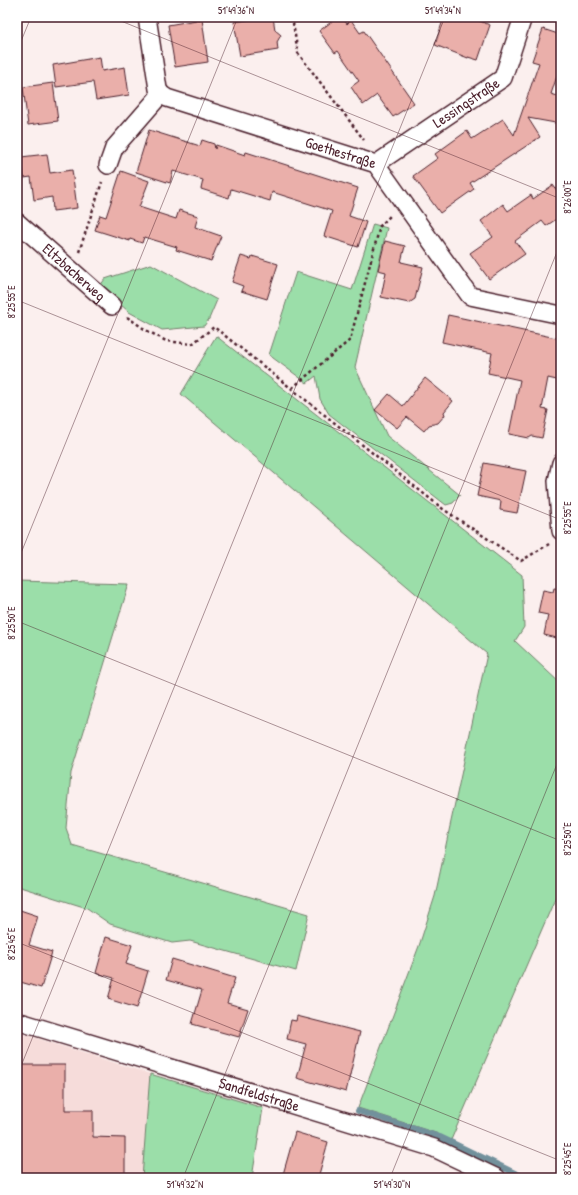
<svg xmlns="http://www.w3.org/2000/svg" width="578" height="1195" font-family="'Patrick Hand',sans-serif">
<rect width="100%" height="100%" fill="#fbefee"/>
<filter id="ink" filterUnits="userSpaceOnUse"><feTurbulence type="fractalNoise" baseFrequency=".025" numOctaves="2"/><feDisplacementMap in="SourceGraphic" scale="8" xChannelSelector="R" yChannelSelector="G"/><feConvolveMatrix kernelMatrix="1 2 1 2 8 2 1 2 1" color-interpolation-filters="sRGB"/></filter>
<g filter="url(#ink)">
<path fill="#f6dcda" d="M17 1032 150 1074 142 1178H17Z"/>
<g fill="#9bdea9" stroke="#727e6a">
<path d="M373 224 387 228 355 367 387 436 460 495 453 503 446 505 329 414 320 399 316 376 307 383 269 355 296 272 352 290Z"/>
<path d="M151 264 217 300 209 319 204 326 162 330 129 312 100 286 105 279Z"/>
<path d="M216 336 522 575 524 627 515 641 561 684V885L451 1140 436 1133 358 1108 419 946 435 896 487 654 181 394Z"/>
<path d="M17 581 129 584 71 773 66 828 72 845 309 914 296 971 190 941 172 943 110 924 87 908 17 886Z"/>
<path d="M150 1074 263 1108 252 1178H142Z"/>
</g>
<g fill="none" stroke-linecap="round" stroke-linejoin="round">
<path stroke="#72919c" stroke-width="6" d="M358 1111 440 1137 525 1178"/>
</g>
<g fill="#eaafaa" stroke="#4a1f2b">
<path d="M266 17H273L275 30 281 35 277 42 278 50 240 56 234 22Z"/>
<path d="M338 17H342L347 24 351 20 360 33 364 31 414 103 393 117 377 95 363 105 351 87 359 81 338 51 335 53 319 31Z"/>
<path d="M444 17H478L477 20 490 25 478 60 468 57V58L435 45Z"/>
<path d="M202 19 208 62 175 67 168 25Z"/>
<path d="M543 29 561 35V64L551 94 561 97V124L528 118 540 137 470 183 474 189 440 213 413 176 438 158 435 154 467 131 472 139 503 119 514 135 539 63 532 61Z"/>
<path d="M100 57 102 71 125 67 129 95 96 100 93 82 56 87 53 65Z"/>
<path d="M53 83 58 121 28 125 23 87Z"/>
<path d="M149 130 200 146 202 140 214 144 215 149 216 145 245 155 246 152 358 188 349 216 366 222 358 247 324 236 332 211 272 192 270 201 231 189 229 198 201 189 203 180 173 171 170 183 136 172Z"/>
<path d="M47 154 50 173 72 170 77 208 53 211 52 197 34 200 31 177 24 178 21 157Z"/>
<path d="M121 171 149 181 139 207 176 219 179 210 198 216 195 227 221 236 211 261 176 250 177 247 144 237 142 243 130 239V241L95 230 100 215 106 217Z"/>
<path d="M553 185 561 196V216L546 226 542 221 515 241 525 254 489 279 470 253 493 237 481 221 503 204 508 211 531 195 533 199Z"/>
<path d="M385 241 405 246 401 262 423 267 415 299 409 303 381 297 386 272 378 270Z"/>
<path d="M241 256 251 259 252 256 278 264 267 299 241 291 243 286 232 282Z"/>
<path d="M448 315 561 339V381L548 378 542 409 548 410 542 438 532 436 529 438 509 434 520 380 488 373 492 353 442 342Z"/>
<path d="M425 378 453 401 444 412 445 415 438 423 429 425 424 431 407 417 397 428 375 410 389 394 403 406Z"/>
<path d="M484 463 526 471 517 513 500 510 501 501 477 496Z"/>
<path d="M554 588 561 589V639L544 635 548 615 538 613 543 590 553 592Z"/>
<path d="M17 909 38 916 29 945 52 952 41 988 17 981Z"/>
<path d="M106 937 132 945 126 964 148 971 137 1008 108 999 114 978 96 973Z"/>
<path d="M172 959 235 978 227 1003 248 1009 239 1037 192 1024 202 990 166 980Z"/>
<path d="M297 1016 360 1032 346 1092 297 1078 306 1044 287 1039 291 1020 296 1021Z"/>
<path d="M17 1065H65V1110H93V1137L125 1138V1178H17Z"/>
<path d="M295 1132 328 1142 318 1178H282Z"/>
</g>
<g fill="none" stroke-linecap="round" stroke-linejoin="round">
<defs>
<g id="street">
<path id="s1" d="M147 17 158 89 161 94 167 98 376 164 470 296 561 315"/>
<path id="s2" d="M376 164 503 78 523 17"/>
<path d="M108 165 114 148 161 94"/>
<path id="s3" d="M17 222 112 306"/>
<path d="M561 463 557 481 561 531"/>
<path id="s4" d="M17 1021 434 1148 497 1178"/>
</g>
</defs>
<use href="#street" stroke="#4a1f2b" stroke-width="20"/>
<g stroke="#4a1f2b" stroke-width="2.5" stroke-dasharray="3 3" stroke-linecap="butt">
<path d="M292 17 298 53 364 140"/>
<path d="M79 252 102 182"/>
<path d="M127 317 146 330 166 341 192 344 214 327 443 509 521 561 549 544"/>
<path d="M292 388 350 340 380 226 390 216"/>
</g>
<use href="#street" stroke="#fff" stroke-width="17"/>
</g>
</g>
<path fill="none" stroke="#4a1f2b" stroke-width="1" stroke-opacity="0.45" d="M111 17 561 199M17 51 31 17M17 300 561 520M17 563 238 17M17 621 561 841M17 942 561 1161M17 1076 445 17M183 1178 561 242M390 1178 561 754"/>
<g text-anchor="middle" stroke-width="4" stroke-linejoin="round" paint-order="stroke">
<g font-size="15" fill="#4a1f2b" stroke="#fff">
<text dy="5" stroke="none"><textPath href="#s2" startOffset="109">Lessingstraße</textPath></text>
<text dy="5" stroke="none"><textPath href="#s1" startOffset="268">Goethestraße</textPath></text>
<text dy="5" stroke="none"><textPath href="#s3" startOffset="76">Eltzbacherweg</textPath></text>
<text dy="5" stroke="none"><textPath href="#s4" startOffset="253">Sandfeldstraße</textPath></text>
</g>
</g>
<rect width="578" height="1195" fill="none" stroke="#fff" stroke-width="44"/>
<rect x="22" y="22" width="534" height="1151" fill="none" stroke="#4a1f2b" stroke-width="1.5"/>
<g font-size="10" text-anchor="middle" fill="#4a1f2b">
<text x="236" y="14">51°49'36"N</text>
<text x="443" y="14">51°49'34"N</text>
<text transform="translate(567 197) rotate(-90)" y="4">8°26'00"E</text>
<text transform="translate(11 302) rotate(-90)" y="4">8°25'55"E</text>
<text transform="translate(567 518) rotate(-90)" y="4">8°25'55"E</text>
<text transform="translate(11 623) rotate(-90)" y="4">8°25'50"E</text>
<text transform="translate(567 839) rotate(-90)" y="4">8°25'50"E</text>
<text transform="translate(11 944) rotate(-90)" y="4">8°25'45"E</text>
<text transform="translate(567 1159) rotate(-90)" y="4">8°25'45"E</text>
<text x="185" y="1188">51°49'32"N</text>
<text x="392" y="1188">51°49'30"N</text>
</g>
</svg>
